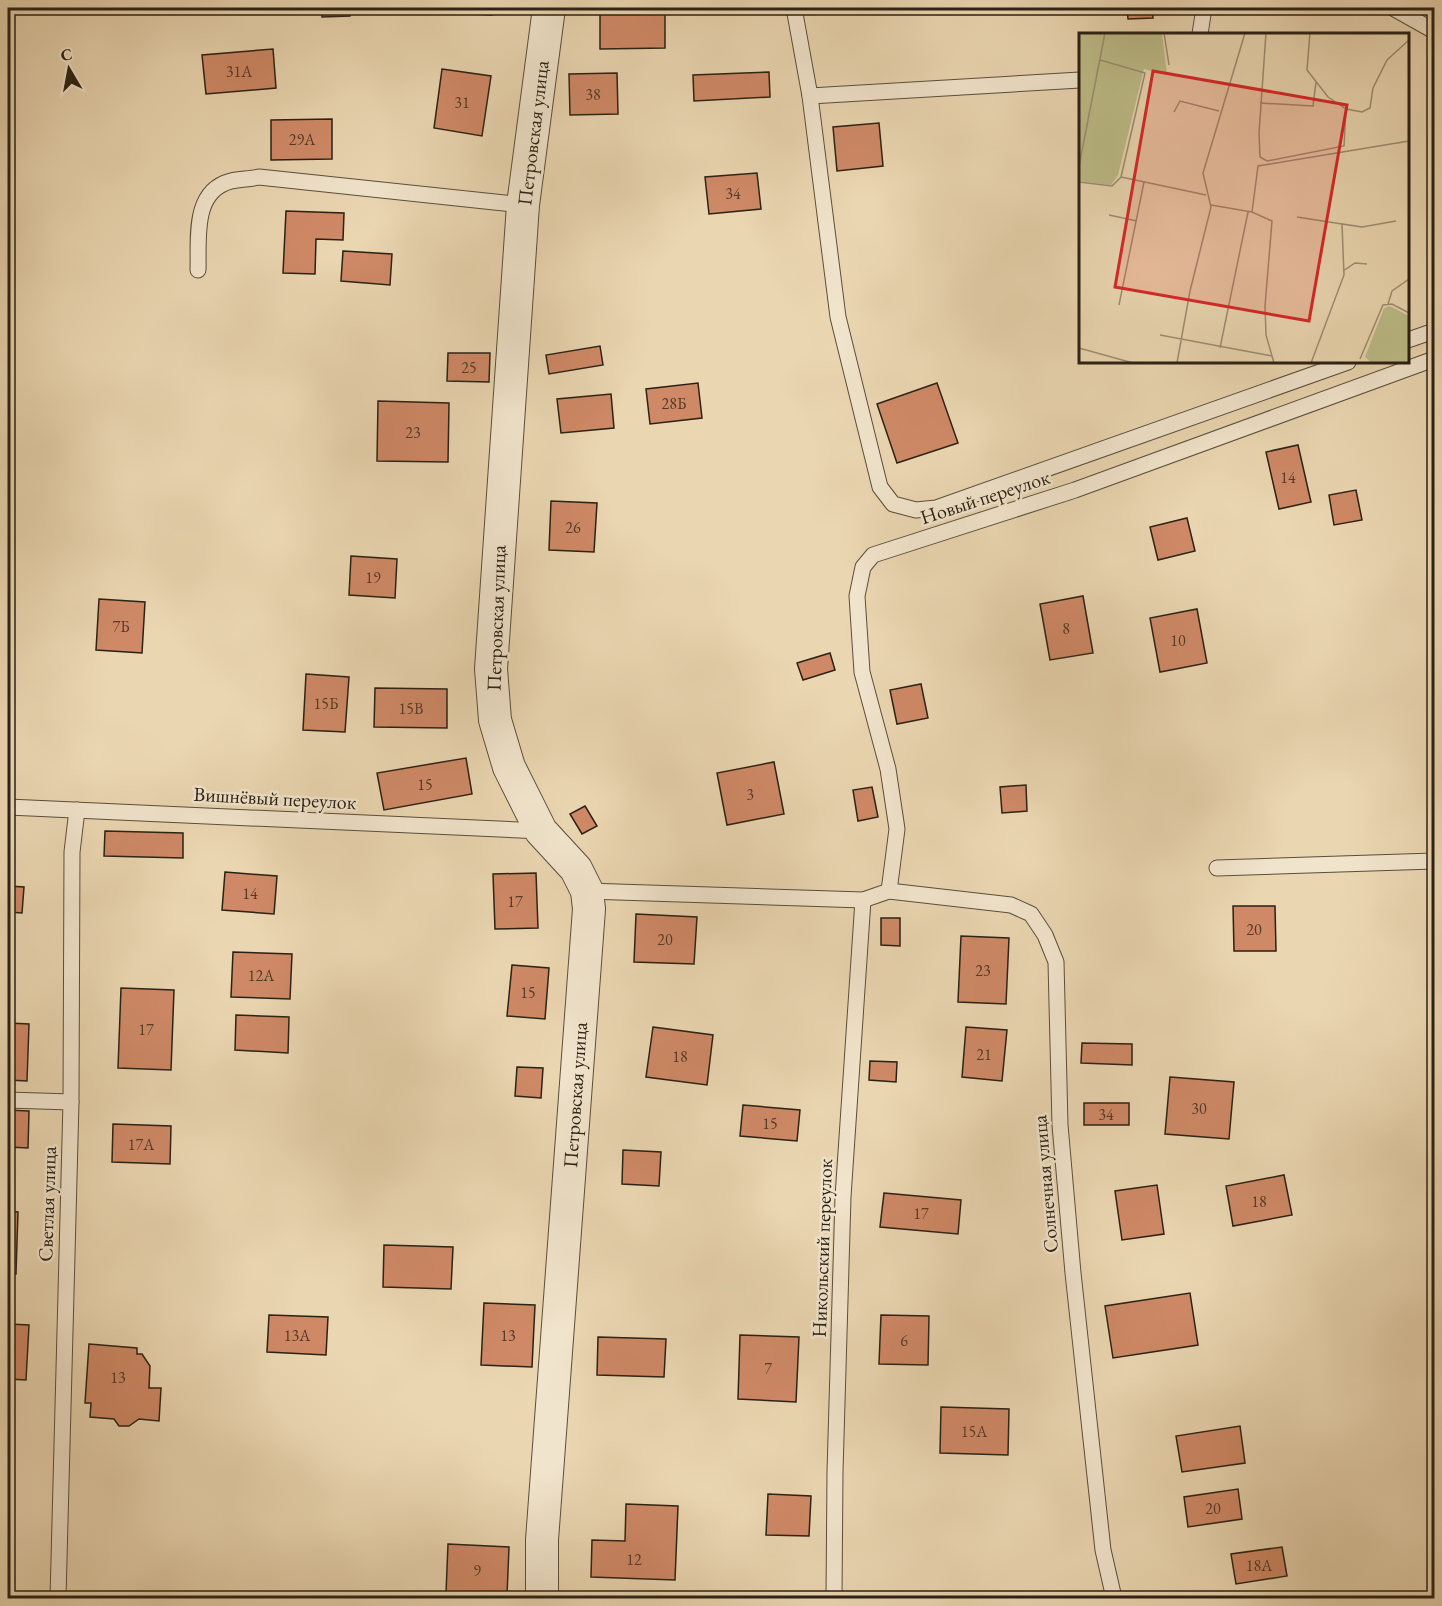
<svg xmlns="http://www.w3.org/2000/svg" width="1442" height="1606" font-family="'EB Garamond',serif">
<rect width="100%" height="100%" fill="#ead6b1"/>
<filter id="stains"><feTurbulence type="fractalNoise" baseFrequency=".00333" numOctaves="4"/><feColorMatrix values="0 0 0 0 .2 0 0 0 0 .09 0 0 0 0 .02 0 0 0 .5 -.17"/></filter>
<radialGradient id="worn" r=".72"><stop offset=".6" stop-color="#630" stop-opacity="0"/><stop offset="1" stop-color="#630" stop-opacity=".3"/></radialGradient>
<g fill="#cf8966" stroke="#2a2115" stroke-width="1.5">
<path d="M322 8H350V16L322 17Z"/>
<path d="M474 8H493L492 15 474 14Z"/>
<path d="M600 8H665V48L600 49Z"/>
<path d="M1127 8H1152L1153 18 1128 19Z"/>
<path d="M273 49 276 88 206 94 202 55Z"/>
<path d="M442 69 491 76 482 136 434 128Z"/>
<path d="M769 72 770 97 694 101 693 75Z"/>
<path d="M617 73 618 114 570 115 569 74Z"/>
<path d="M332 119V159L271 160V120Z"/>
<path d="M879 123 883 166 837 171 833 127Z"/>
<path d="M757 173 761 209 709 214 705 177Z"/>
<path d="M286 211 344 213 343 240 316 239 315 274 283 273Z"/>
<path d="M343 251 392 254 390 285 341 281Z"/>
<path d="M600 346 603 365 549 374 546 355Z"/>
<path d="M448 353H490L489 382 447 381Z"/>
<path d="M698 383 702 418 650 424 646 389Z"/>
<path d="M937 383 958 443 897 463 877 404Z"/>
<path d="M611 394 614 428 561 433 557 399Z"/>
<path d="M378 401 449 403 448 462 377 461Z"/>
<path d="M1298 445 1311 502 1279 509 1266 452Z"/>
<path d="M1356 490 1362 520 1334 525 1329 495Z"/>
<path d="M551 501 597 503 594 552 549 550Z"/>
<path d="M1187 518 1195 551 1158 560 1150 527Z"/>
<path d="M351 556 397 559 395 598 349 595Z"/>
<path d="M1083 596 1093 653 1050 660 1040 604Z"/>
<path d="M99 599 145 602 142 653 96 650Z"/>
<path d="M1197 609 1207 663 1160 672 1150 618Z"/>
<path d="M830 653 835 670 803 680 797 663Z"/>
<path d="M306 674 349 677 345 732 303 730Z"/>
<path d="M921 684 928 718 897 724 890 690Z"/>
<path d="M375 688 447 689V728L374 727Z"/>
<path d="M466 758 472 794 384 810 377 773Z"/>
<path d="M774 762 784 814 727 825 717 773Z"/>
<path d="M1026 785 1027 811 1002 813 1000 787Z"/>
<path d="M872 787 878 817 858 821 853 790Z"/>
<path d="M585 806 597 826 582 834 570 814Z"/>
<path d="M105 831 183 833V858L104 856Z"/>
<path d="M225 872 277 876 274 914 222 910Z"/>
<path d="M536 873 538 928 495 929 493 874Z"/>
<path d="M8 886 24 887 22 913 8 912Z"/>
<path d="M1233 906H1275L1276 951H1234Z"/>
<path d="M636 914 697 917 694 964 634 962Z"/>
<path d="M881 918H900V946L881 945Z"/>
<path d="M961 936 1009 938 1006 1004 958 1002Z"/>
<path d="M233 952 292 954 290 999 231 997Z"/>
<path d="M512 965 549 968 545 1019 507 1016Z"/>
<path d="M121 988 174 990 171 1070 118 1068Z"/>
<path d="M236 1015 289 1017 288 1053 235 1050Z"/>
<path d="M8 1023 29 1024 27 1081 8 1080Z"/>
<path d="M653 1027 713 1035 707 1085 646 1077Z"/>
<path d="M966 1027 1007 1030 1002 1081 962 1077Z"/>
<path d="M1082 1043 1132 1044V1065L1081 1063Z"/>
<path d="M870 1061 897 1062 896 1082 869 1080Z"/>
<path d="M517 1067 543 1068 541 1098 515 1096Z"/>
<path d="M1170 1077 1234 1082 1229 1139 1165 1134Z"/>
<rect x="1084" y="1103" width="45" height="22"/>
<path d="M743 1105 800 1110 797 1141 740 1136Z"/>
<path d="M8 1110 29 1111 28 1148 8 1147Z"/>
<path d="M113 1124 171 1126 170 1164 112 1162Z"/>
<path d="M623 1150 661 1152 659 1186 622 1184Z"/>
<path d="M1284 1175 1292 1215 1233 1226 1226 1186Z"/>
<path d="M1157 1185 1164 1234 1122 1240 1115 1191Z"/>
<path d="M884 1193 961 1200 958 1234 880 1227Z"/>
<path d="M8 1211 18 1212 16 1274H8Z"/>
<path d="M384 1245 453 1247 451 1289 383 1287Z"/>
<path d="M1190 1293 1198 1345 1113 1358 1105 1306Z"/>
<path d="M484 1303 535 1305 532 1367 481 1365Z"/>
<path d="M269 1315 328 1317 326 1355 267 1352Z"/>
<path d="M881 1315 929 1316 928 1365 879 1364Z"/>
<path d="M8 1324 29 1325 26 1380 8 1379Z"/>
<path d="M740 1335 799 1337 796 1402 738 1399Z"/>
<path d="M598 1337 666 1339 664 1377 597 1375Z"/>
<path d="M89 1344 137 1348V1354H142L150 1366 149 1388H161L159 1421 139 1419 129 1426H119L114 1419 90 1417 91 1403H85Z"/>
<path d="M941 1407 1009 1409 1008 1455 940 1453Z"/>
<path d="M1240 1426 1245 1463 1182 1472 1176 1436Z"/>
<path d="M1238 1489 1242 1519 1188 1527 1184 1497Z"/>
<path d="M768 1494 811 1496 809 1536 766 1535Z"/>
<path d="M626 1504 678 1506 675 1580 591 1577 592 1540 625 1541Z"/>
<path d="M448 1544 509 1547 507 1595 446 1593Z"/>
<path d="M1282 1547 1287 1576 1236 1584 1231 1554Z"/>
</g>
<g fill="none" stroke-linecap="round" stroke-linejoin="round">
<defs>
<g id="service">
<path d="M794 8 810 96 838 317 880 487 893 504 916 510 936 508 1348 362"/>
<path d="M1393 8 1434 31"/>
<path d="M1200 34 1204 8"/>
<path d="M810 96 1080 80"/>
<path d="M198 270C199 239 192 191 231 181 240 179 250 179 259 177L523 205"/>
<path d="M1408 340 1434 331"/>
<path d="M8 807 541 831"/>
<path d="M1217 868 1434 861"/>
<path d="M587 891 863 900 889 891 1011 905 1031 914 1045 935 1056 962 1060 1125 1073 1273 1103 1550 1114 1598"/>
<path d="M889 891 897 829 888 769 862 672 857 596 863 567 873 555 1075 490 1434 359"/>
<path d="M8 1100 71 1102"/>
<path d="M58 1598 71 1102 72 852 77 810"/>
<path d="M834 1598 835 1472 843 1197 863 900"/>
</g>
<path id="minor" d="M542 1598V1540L589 909 587 891 576 869 541 831 509 767 495 720 491 669 523 205 549 8"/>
</defs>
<use href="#service" stroke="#5a4e3c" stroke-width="17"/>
<use href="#minor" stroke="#5a4e3c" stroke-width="34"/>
<use href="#service" stroke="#f1e4cc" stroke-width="15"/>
<use href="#minor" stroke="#f1e4cc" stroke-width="32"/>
</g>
<g text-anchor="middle" stroke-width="5" stroke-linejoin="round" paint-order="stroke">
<g font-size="16" fill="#533b29">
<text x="239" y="77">31А</text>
<text x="593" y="100">38</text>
<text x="462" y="108">31</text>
<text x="302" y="145">29А</text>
<text x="733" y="199">34</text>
<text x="469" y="373">25</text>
<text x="674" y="409">28Б</text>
<text x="413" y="438">23</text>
<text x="1288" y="483">14</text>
<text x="573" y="533">26</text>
<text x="373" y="583">19</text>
<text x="121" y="632">7Б</text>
<text x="1066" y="634">8</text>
<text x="1178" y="646">10</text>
<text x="326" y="709">15Б</text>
<text x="411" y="714">15В</text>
<text x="425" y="790">15</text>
<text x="750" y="800">3</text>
<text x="250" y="899">14</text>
<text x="515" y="907">17</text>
<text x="1254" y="935">20</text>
<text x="665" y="945">20</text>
<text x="983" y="976">23</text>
<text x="261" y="981">12А</text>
<text x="528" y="998">15</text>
<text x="146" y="1035">17</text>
<text x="984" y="1060">21</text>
<text x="680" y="1062">18</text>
<text x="1199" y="1114">30</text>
<text x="1106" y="1120">34</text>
<text x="770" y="1129">15</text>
<text x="141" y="1150">17А</text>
<text x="1259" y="1207">18</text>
<text x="921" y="1219">17</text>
<text x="297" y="1341">13А</text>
<text x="508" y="1341">13</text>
<text x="904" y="1346">6</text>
<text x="768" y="1374">7</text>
<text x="118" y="1383">13</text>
<text x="974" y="1437">15А</text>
<text x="1213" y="1514">20</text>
<text x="634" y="1565">12</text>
<text x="1259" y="1571">18А</text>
<text x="477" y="1576">9</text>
</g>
<g font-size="20" fill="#2a2115" stroke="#f1e4cc">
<text transform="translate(533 133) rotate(-83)" y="7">Петровская улица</text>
<text transform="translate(985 497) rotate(-18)" y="7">Новый переулок</text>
<text transform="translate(496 618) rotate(-88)" y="7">Петровская улица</text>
<text transform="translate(275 798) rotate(3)" y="7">Вишнёвый переулок</text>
<text transform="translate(575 1095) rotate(-86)" y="7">Петровская улица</text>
<text transform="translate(1045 1184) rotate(-95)" y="7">Солнечная улица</text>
<text transform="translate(47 1204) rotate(-88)" y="7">Светлая улица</text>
<text transform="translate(822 1248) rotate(-88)" y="7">Никольский переулок</text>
</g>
</g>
<g transform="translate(1079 33)">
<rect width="330" height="330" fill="#ead6b1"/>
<path d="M0 0H83L88 42 65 36 39 142 32 152 0 148ZM311 273 330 283V330H293L286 324 305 275Z" fill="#bcbc88"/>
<path fill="none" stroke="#9d8e73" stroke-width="1.5" d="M85 0 90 32M187 0 180 100 181 124 188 128 265 113 267 76 283 79 291 75 294 55 308 27 330 7M231 0 228 37 249 64 267 76M181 70 234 73 237 49M95 79 101 68 140 78M0 133 26 0M42 144 127 162M0 149 33 153 42 144 66 40 21 27M132 172 173 179 193 188 186 273 187 302 195 330M173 179 179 133 330 108M30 182 58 188M218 184 263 191M264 238 276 230 288 231M309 271 313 258 330 246M40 272 65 149M81 302 193 323M0 315 54 330M141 315 169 179M281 326 304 272 313 271 330 280M98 330 111 258 132 174 124 140 166 0M232 330 265 242 263 191 283 194 317 188"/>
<path fill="#d62828" fill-opacity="0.15" stroke="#d62828" stroke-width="3" d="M74 38 268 72 230 288 36 254Z"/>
<rect width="330" height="330" fill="none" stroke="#2a2115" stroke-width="3"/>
</g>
<rect width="1442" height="1606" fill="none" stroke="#ead6b1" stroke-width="30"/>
<rect x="9" y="9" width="1424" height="1588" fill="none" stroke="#2a2115" stroke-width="3"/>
<rect x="15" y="15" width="1412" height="1576" fill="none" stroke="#2a2115" stroke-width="1.5"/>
<g transform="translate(69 69) rotate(350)" stroke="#f1e4cc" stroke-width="4.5" paint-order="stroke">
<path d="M0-4.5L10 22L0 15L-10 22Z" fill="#2a2115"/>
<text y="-9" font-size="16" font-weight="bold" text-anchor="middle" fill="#2a2115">С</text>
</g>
<rect width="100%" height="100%" filter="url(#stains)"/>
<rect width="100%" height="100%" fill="url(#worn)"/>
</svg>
